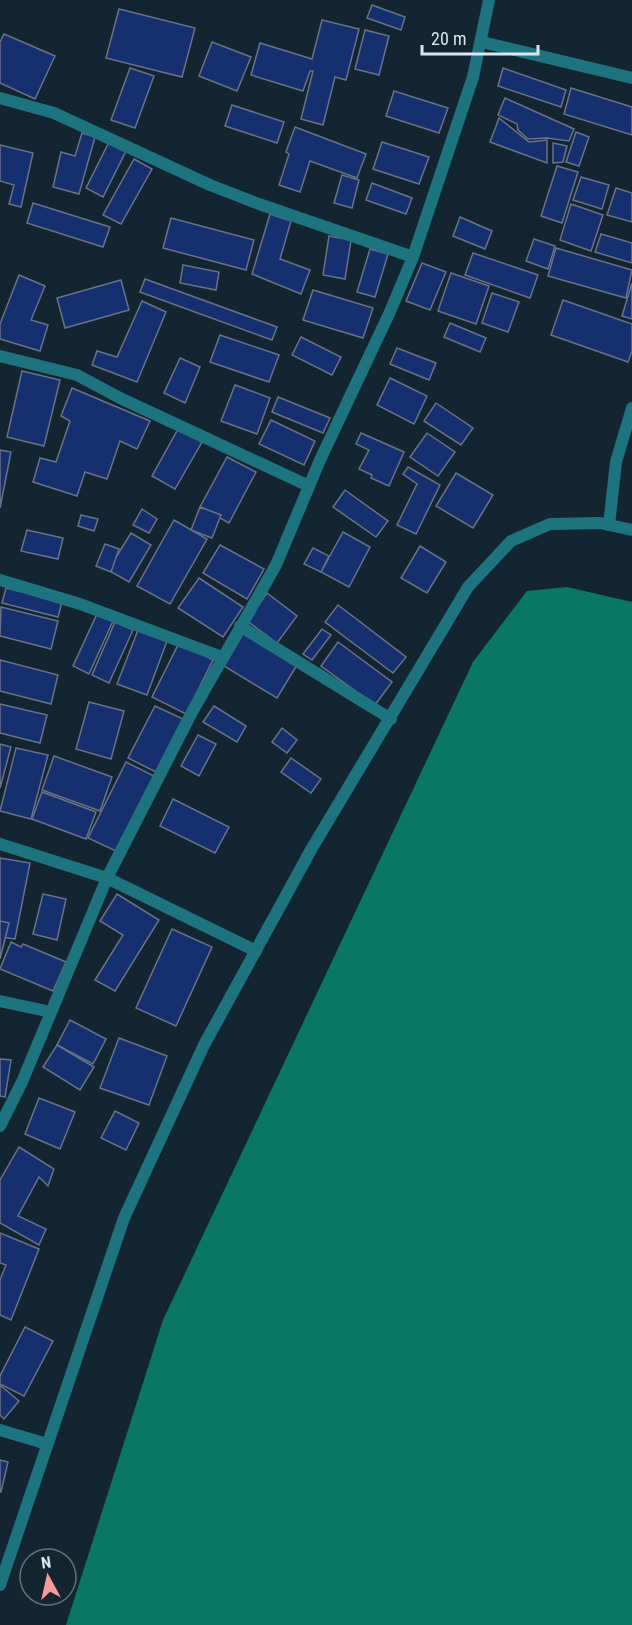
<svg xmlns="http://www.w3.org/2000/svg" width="632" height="1625" font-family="'Roboto Condensed',sans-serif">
<rect width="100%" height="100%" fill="#122531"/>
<path fill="#097764" d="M567 587 632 602V1625H66L163 1320 473 662 527 591Z"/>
<g fill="#162f6f" stroke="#697387" stroke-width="1.5">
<path d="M372 5 405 17 401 30 367 18Z"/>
<path d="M119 9 195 28 182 77 106 58Z"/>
<path d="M322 20 359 29 346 80 335 77 323 125 301 119 313 71H310L303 91 251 75 260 43 312 59Z"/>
<path d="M365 30 389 36 379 75 355 69Z"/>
<path d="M4 34 55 56 35 99 0 83V42Z"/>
<path d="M212 42 251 57 237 91 199 76Z"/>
<path d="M130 68 154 76 135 128 111 120Z"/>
<path d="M503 68 566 90 561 107 498 86Z"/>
<path d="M571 88 632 107V135L564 114Z"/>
<path d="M394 91 448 108 439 133 386 116Z"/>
<path d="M505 98 574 129 569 141 547 138 528 139 518 130 517 124 498 115Z"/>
<path d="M232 105 284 122 277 143 225 126Z"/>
<path d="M499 118 529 142 547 140V163L490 142Z"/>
<path d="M295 127 366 154 357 178 310 161 300 192 279 185 289 154 286 152Z"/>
<path d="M576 132 589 137 579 166 566 162Z"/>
<path d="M82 133 95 137 79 194 53 187 61 152 75 156Z"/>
<path d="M109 142 126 151 103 197 86 188Z"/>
<path d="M382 142 429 157 419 184 373 169Z"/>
<path d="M553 143 567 146 563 162 553 163Z"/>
<path d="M0 145 33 153 21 207 9 204 14 185 0 181Z"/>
<path d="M134 159 152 169 121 224 103 215Z"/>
<path d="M557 166 578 172 562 223 541 216Z"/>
<path d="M342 175 359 180 352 208 334 203Z"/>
<path d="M581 177 609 185 602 209 573 200Z"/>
<path d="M372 183 412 198 406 214 366 200Z"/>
<path d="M616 188 632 193V222L607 215Z"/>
<path d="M33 203 110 227 103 247 27 223Z"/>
<path d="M571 204 603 215 591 251 560 240Z"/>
<path d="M270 214 291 221 280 259 310 270 301 294 252 274Z"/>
<path d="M460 217 492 231 485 249 453 236Z"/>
<path d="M171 218 254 240 246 270 163 248Z"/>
<path d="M601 234 632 243V263L595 252Z"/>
<path d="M329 236 351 240 345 279 323 275Z"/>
<path d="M534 239 555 246 548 269 526 261Z"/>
<path d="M556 248 632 270 626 298 548 276Z"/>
<path d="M370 249 388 254 375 297 357 292Z"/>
<path d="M473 253 538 275 530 298 465 275Z"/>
<path d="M422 263 446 272 430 310 406 301Z"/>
<path d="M183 265 219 272 216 290 180 283Z"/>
<path d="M451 273 489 286 476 324 438 311Z"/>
<path d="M19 275 45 286 31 320 48 325 40 351 0 339V324Z"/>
<path d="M145 279 277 327 272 340 140 292Z"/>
<path d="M121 280 129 310 65 328 57 298Z"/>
<path d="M632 283V319L622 316Z"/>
<path d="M313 290 373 308 363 338 303 320Z"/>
<path d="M492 293 519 302 508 332 482 323Z"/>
<path d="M563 300 632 324V351L628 362 551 335Z"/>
<path d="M142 301 166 312 137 382 92 365 97 351 117 357Z"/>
<path d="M450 323 486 338 480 352 444 337Z"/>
<path d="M220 335 279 355 269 382 210 362Z"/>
<path d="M301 337 341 357 332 375 292 355Z"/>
<path d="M397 348 436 363 429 380 390 364Z"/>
<path d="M180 358 200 367 185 403 164 393Z"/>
<path d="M22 371 60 380 44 446 7 437Z"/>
<path d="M390 378 427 396 414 424 377 405Z"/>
<path d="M235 385 270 398 257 434 221 421Z"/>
<path d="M72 388 150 421 137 449 120 441 107 479 85 472 77 496 33 482 40 458 56 462 70 421 61 416Z"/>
<path d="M278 397 330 418 323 433 272 412Z"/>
<path d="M436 403 473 428 461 445 424 421Z"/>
<path d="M271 420 315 441 304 465 259 444Z"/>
<path d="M178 429 202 442 175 489 152 476Z"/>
<path d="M361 433 404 452 389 486 371 478 372 475 359 469 369 450 356 444Z"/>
<path d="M427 433 455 452 438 476 410 457Z"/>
<path d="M0 450 11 452 0 508Z"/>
<path d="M227 457 256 472 229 523 200 507Z"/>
<path d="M408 467 440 485 416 534 397 525 417 484 403 474Z"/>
<path d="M456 473 493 495 473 528 436 506Z"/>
<path d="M345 490 388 521 376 537 333 507Z"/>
<path d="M200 507 221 515 212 538 191 530Z"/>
<path d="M142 509 157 519 149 533 133 525Z"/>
<path d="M81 515 98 519 94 531 78 526Z"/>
<path d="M174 520 207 539 170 604 137 586Z"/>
<path d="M27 530 63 538 58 559 21 551Z"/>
<path d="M343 532 370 547 349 587 321 572Z"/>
<path d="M131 533 151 545 129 582 108 570Z"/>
<path d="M105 544 119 549 111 572 96 566Z"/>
<path d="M220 545 264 569 247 599 203 573Z"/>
<path d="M420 546 446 562 427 593 401 578Z"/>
<path d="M313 548 329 556 321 572 304 564Z"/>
<path d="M199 578 243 607 223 637 178 608Z"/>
<path d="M6 588 62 602 58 617 2 603Z"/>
<path d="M267 593 297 616 277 643 247 621Z"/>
<path d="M338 605 406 657 393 673 325 622Z"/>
<path d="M1 607 58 621 51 649 0 636Z"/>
<path d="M97 614 113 621 89 674 73 666Z"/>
<path d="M115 622 133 630 109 683 92 675Z"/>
<path d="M322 629 331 635 312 660 303 654Z"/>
<path d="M138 630 167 641 147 695 117 684Z"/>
<path d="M244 632 297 665 277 698 224 666Z"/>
<path d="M338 642 392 682 375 705 321 666Z"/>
<path d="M179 643 213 660 186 714 152 697Z"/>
<path d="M0 660 58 675 51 704 0 691Z"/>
<path d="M89 702 124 711 111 759 76 749Z"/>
<path d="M0 704 47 715 40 743 0 733Z"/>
<path d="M155 706 183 719 156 772 128 758Z"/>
<path d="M214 706 246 726 237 742 203 722Z"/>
<path d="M282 728 297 740 287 753 272 742Z"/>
<path d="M198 735 216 744 199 776 181 766Z"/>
<path d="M0 744 11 747 0 788Z"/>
<path d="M16 748 48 755 31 819 0 811Z"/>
<path d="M54 756 112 777 100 811 42 790Z"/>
<path d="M291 758 321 779 311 793 281 772Z"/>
<path d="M126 762 156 777 118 852 88 838Z"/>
<path d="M42 792 96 812 86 839 32 819Z"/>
<path d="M173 799 229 827 215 853 160 826Z"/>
<path d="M0 858 30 863 15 939 0 937Z"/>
<path d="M43 894 66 899 57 940 33 934Z"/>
<path d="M117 894 159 920 115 991 95 980 123 935 100 921Z"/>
<path d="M0 921 9 923 0 959Z"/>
<path d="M172 929 212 947 176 1026 136 1008Z"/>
<path d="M11 942 21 947 23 944 66 962 53 991 0 969Z"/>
<path d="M70 1020 106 1039 93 1064 57 1045Z"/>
<path d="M119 1038 167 1056 149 1105 100 1088Z"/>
<path d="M57 1045 94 1067 80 1090 43 1067Z"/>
<path d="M0 1059 11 1060 5 1097 0 1096Z"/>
<path d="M39 1098 75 1112 60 1149 25 1134Z"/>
<path d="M115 1111 139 1123 126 1150 101 1138Z"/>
<path d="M19 1147 54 1169 48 1186 39 1177 18 1216 46 1229 39 1245 0 1223V1180Z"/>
<path d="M0 1233 39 1249 11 1320 0 1315V1280L6 1265 0 1263Z"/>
<path d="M25 1327 53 1341 24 1396 0 1384V1376Z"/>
<path d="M0 1385 19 1401 4 1419 0 1415Z"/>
<path d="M0 1460 8 1462 1 1492H0Z"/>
</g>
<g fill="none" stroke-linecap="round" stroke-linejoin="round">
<g stroke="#1e747e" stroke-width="12">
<path d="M482 42 632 78"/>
<path d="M0 98 54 113 210 185 259 204 413 257"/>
<path d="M0 356 77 375 120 398 309 486"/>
<path d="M609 525 616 462 632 408"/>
<path d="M0 580 80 604 222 657"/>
<path d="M240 626 391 719"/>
<path d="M0 844 107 878 256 951"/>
<path d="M0 1001 51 1012"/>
<path d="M0 1126 22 1082 107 878 192 712 276 565 320 460 389 314 413 257 473 77 489 0"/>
<path d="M0 1430 47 1444"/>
<path d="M0 1585 124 1218 204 1045 312 848 468 587 511 541 550 524 600 523 632 530"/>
</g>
</g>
<g transform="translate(48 1577) rotate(352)"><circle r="28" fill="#122531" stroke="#62737d" stroke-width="1.5"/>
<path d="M0-4.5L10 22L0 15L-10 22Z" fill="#f59b98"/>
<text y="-9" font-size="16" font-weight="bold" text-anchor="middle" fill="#dbe7ef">N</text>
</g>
<path d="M422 45v9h116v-9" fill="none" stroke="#dbe7ef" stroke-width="3"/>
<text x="431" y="45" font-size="18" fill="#dbe7ef" stroke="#122531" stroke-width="4.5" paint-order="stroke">20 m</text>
</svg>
